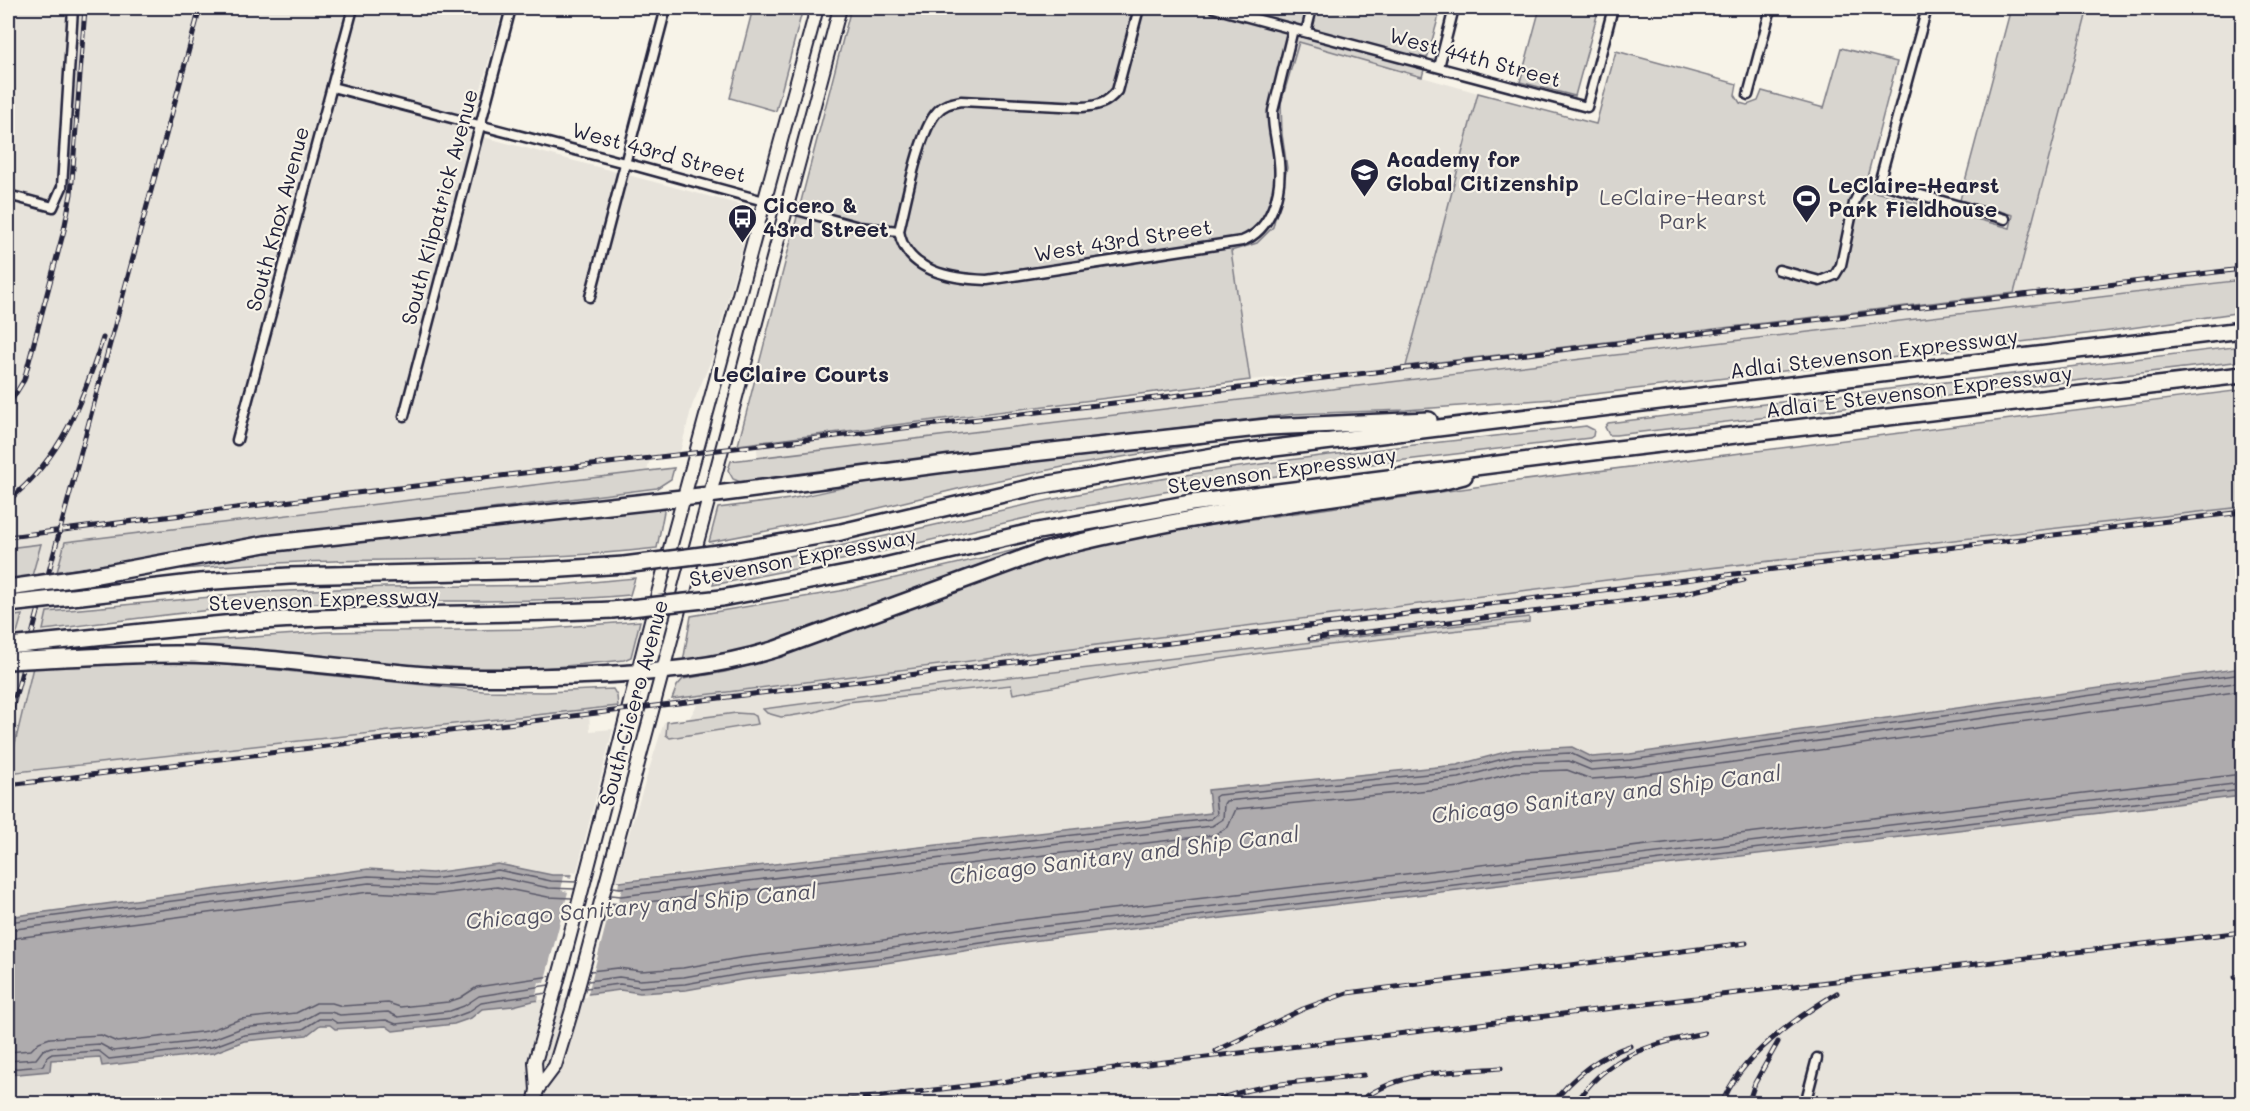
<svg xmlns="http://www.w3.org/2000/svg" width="2250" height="1111" font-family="Mali,sans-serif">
<rect width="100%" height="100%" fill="#f7f3e8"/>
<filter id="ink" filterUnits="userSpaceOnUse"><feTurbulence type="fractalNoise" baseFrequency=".0167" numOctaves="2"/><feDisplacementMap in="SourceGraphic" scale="12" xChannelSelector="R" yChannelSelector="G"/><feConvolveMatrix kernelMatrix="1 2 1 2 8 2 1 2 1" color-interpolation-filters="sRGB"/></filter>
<g filter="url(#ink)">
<g fill="#e7e3db" fill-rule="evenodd">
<path d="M8 8H503L469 133 753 208 712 358 692 406 680 452 651 455 647 471 65 542 8 766V668L41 545 8 548Z"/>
<path d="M2088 8H2242V280L758 458 756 443 1371 370 1250 380 1230 251 1257 243 1287 168 1282 134 1281 103 1299 42 1478 93 1406 365 2013 293Z"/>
<path d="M2242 507V668L1630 754 1592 757 1572 747 1513 750 1457 765 1208 790 1211 813 614 881 664 722H667L665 732 670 738 758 724 756 717 751 714 736 713 689 719 702 696 1631 577ZM1529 617V622L1261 653 1013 693 1011 685 847 702 815 712 790 716 781 717 764 709 959 683Z"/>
<path d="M589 709 590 731 613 729 576 875H552L498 864 432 873 368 869 8 917V773Z"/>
<path d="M2242 796V1103L8 1104V1075L50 1071 51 1060 100 1057 103 1066 213 1053 244 1041 307 1035 320 1025H330L335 1029 471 1018 482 1009 513 1006 533 1001 620 990 640 993 686 990 742 980 879 964 1023 942Z"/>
</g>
<g fill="#d8d5cf" stroke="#7d7c85" stroke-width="1.5">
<path d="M753 8H803L776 111 730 98Z"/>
<path d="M851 8H1441L1422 77 1299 42 1281 103 1282 134 1287 168 1273 227 1257 243 1231 251 1250 380 738 445Z"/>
<path d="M1540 8H1599L1575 96 1520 82Z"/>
<path d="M2011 8H2088L2014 293 1406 366 1478 93 1596 124 1616 51 1737 84 1735 95 1740 103 1747 105 1758 101 1762 91 1824 108 1841 48 1897 62 1864 189 2010 228 2013 215 1960 200Z"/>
<path d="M2242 280V312L2110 331 1553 399 1406 410 1294 414 952 455 920 462 743 483 733 479 728 470 731 461Z"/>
<path d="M2242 346V361L1616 435H1609L1605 427 1608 423Z"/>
<path d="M2242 390V507L1631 577 672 699 677 686 683 679 725 672 772 659 1038 559 1093 545 1205 526 1510 482Z"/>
<path d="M1586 426 1594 430 1593 436 1590 438 1305 472 1164 492 1043 514 862 556 713 585 717 568C855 548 989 509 1126 485 1278 458 1433 443 1586 426Z"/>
<path d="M1234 438 1063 467 970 486 850 515 709 542 718 508 790 499 855 485 964 467Z"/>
<path d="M674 468 671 479 657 488 287 535 57 572 65 542Z"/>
<path d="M665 506 657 548C499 566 340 554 182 569V567L290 549Z"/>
<path d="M41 544 32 576 8 580V548Z"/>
<path d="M1037 545 898 595 759 647 732 655 683 662 691 616 840 591Z"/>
<path d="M635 578 630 595C518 605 405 598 292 604 208 608 126 620 43 630L47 612 266 592 385 587 559 585Z"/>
<path d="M22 615 17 633 8 634V617Z"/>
<path d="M1529 617V622L1261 653 1160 668 1013 694 1011 685 847 702 815 712 790 716 781 717 767 713 763 709 959 683Z"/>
<path d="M640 621 631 657 624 660C576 665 527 671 479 670 385 668 291 652 197 646V641L325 632 539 629Z"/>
<path d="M146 663 218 664 483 691 545 692 613 689 617 696 618 706 8 773 33 667Z"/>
<path d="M736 713 751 714 756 716 758 724 670 738 666 735 667 722Z"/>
</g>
<path fill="#aeabad" stroke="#76747f" stroke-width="1.5" d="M2242 668V796L1023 942 879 964 742 980 686 990 640 993 620 990 533 1001 513 1006 482 1009 471 1018 454 1024 393 1031 386 1026 335 1029 330 1025H320L307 1035 244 1041 213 1053 102 1066 100 1057 51 1060 50 1071 8 1075V917L368 869 432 873 498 864 552 875H576L619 882 1211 813 1208 790 1457 765 1513 750 1572 747 1592 757 1630 754Z"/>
<path fill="#f7f3e8" d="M572 872 619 882 618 888 622 889 618 903 612 902 587 997 538 1001 539 996 536 995 539 982 544 983 568 892 561 890 564 876 571 878Z"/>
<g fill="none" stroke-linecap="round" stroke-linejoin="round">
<g stroke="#5a5969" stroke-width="1.5">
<path d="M613 887 620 888 1211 819 1217 814 1215 797 1218 795 1458 771 1514 756 1570 753 1591 763 1631 760 2242 674"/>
<path d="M611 895 621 896 1212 826 1223 819 1224 804 1226 801 1459 778 1515 763 1569 761 1591 770 1632 767 2242 682"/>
<path d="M608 903 622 905 1214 835 1228 827 1236 809 1460 787 1516 772 1567 770 1591 779 1633 776 2242 691"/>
<path d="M8 922 368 876 433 879 498 870 551 881 577 882"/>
<path d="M8 930 369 883 434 886 497 877 549 888 575 889"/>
<path d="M8 939 369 892 432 895 497 887 548 897 572 898"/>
<path d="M590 971 618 968 641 971 683 968 739 958 877 941 1020 920 2242 774"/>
<path d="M588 981 619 977 640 980 684 977 740 967 878 950 1022 929 2242 783"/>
<path d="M586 988 620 984 640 987 685 984 741 974 879 958 1022 937 2242 790"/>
<path d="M8 1052 31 1050 39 1042 50 1038 101 1035 117 1042 208 1031 241 1019 296 1013 316 1003H332L342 1006 388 1003 400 1007 448 1002 460 998 477 987 551 976"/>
<path d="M8 1061 36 1059 43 1050 51 1047 100 1044 113 1051 210 1040 242 1028 300 1022 318 1012H331L340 1015 388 1012 398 1017 450 1011 464 1006 479 996 549 985"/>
<path d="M8 1069 43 1066 47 1057 52 1054 99 1051 109 1059 212 1047 244 1035 303 1029 319 1019H331L337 1023 386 1020 396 1024 452 1018 468 1012 481 1003 547 993"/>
</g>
<defs>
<g id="street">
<path d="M1139 8 1117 91C1107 103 1098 106 1082 107L961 101C951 103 944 104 937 112 919 131 906 203 899 231 906 272 952 279 987 280L1242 241C1272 230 1282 191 1279 162 1278 144 1272 128 1273 111L1293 29"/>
<path d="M1214 8 1587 107 1613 8"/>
<path d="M1306 32 1312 8"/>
<path d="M1439 67 1454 8"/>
<path d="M332 87 625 163 859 227 899 231"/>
<path d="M1748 95 1771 8"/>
<path d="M1879 183 1927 8"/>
<path d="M1879 183 2005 219"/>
<path d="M8 195 53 207 62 187 73 8"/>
<path d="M1779 270 1820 281 1835 275 1841 265 1854 203 1861 188 1879 183"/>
<path d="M590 297 666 8"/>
<path d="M404 416 511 8"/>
<path d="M237 440 353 8"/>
<path d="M1805 1104 1817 1058"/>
</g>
<g id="primary">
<path d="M537 1090 555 1066 572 1010 840 8"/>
<path d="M534 1104 537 1090 535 1062C583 897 622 729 666 563 715 378 768 193 817 8"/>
</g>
<g id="highway">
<path d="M734 551 841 532 1038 486 1225 454 2242 330"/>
<path d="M86 577 265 544 709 495 998 457 1267 427 1429 420"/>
<path d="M81 596 200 582 289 576 547 570 624 565"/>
<path d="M722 598 867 570 1027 533 1191 503 1601 451 2242 375"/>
<path d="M69 640C139 632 208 624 278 620 389 613 501 615 612 610"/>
<path d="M64 658C114 656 164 652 213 655 289 659 364 671 439 676 492 679 544 677 597 675 661 672 714 668 776 649L1040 552C1172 517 1306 501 1441 482L1464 476"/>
</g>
</defs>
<use href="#street" stroke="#22223b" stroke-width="13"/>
<use href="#primary" stroke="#22223b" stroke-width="16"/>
<use href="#highway" stroke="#22223b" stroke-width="20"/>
<use href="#street" stroke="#f7f3e8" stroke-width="8"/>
<use href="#primary" stroke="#f7f3e8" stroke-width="12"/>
<use href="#highway" stroke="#f7f3e8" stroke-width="15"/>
<defs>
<g id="rail">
<path d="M8 406 24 380 64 230 71 194 85 8"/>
<path d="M8 501C62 457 82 403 103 338"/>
<path d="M8 537 331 496 2242 269"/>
<path d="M1310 639 1680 594 1744 580"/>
<path d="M8 724 200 8"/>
<path d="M8 785 2242 512"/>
<path d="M2235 977H2242"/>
<path d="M1216 1051 1303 1009 1347 993 1746 943"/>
<path d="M817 1104 2242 932"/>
<path d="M1210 1104C1247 1083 1321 1080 1364 1075"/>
<path d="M1356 1104C1398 1070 1449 1072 1501 1068"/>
<path d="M1552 1104C1572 1078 1598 1056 1630 1046"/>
<path d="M1576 1104C1604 1056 1654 1043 1704 1033"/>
<path d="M1722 1104C1739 1057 1796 1018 1837 993"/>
<path d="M1748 1104 1755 1083 1778 1042"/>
</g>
</defs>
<use href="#rail" stroke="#22223b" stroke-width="5"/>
<use href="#rail" stroke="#f7f3e8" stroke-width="3" stroke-dasharray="9" stroke-linecap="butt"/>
<defs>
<g id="highway-bridge">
<path d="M624 565 734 551"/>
<path d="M8 588 86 577"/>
<path d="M8 604 81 596"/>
<path d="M612 610 722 598"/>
<path d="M8 646 69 640"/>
<path d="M8 661 64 658"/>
</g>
</defs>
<use href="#highway-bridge" stroke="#22223b" stroke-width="20" stroke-linecap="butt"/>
<use href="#highway-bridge" stroke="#f7f3e8" stroke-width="15"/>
</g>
</g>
<defs>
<symbol id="school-pin" viewBox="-11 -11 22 30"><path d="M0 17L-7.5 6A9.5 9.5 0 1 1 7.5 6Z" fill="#22223b" stroke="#f7f3e8"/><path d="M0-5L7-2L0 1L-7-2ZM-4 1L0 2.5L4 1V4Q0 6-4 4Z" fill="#fff"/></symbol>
<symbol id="stadium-pin" viewBox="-11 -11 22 30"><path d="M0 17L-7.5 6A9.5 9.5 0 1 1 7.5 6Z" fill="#22223b" stroke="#f7f3e8"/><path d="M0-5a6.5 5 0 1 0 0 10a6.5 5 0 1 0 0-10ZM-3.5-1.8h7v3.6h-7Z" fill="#fff"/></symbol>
<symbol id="bus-pin" viewBox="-11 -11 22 30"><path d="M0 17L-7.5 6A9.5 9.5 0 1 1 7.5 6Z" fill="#22223b" stroke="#f7f3e8"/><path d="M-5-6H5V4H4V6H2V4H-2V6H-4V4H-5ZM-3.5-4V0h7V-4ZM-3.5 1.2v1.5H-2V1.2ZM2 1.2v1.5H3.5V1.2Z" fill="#fff"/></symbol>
</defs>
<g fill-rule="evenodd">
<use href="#school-pin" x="1348" y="156" width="33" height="45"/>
<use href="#stadium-pin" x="1790" y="182" width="33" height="45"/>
<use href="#bus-pin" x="726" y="202" width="33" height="45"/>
</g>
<g text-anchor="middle" stroke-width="4.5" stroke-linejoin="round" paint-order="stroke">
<g font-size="21" fill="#22223b" stroke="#f7f3e8">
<text transform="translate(1475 58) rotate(15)" y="7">West 44th Street</text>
<text transform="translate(659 153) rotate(15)" y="7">West 43rd Street</text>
<text transform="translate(440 207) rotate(-75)" y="7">South Kilpatrick Avenue</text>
<text transform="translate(278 219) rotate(-75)" y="7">South Knox Avenue</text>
<text transform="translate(1123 241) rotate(-9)" y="7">West 43rd Street</text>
<text transform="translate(1874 354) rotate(-7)" y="7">Adlai Stevenson Expressway</text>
<text transform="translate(1919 392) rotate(-7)" y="7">Adlai E Stevenson Expressway</text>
<text transform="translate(1282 471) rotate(-8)" y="7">Stevenson Expressway</text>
<text transform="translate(803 558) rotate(-11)" y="7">Stevenson Expressway</text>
<text transform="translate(324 600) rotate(-2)" y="7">Stevenson Expressway</text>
<text transform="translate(634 703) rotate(-75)" y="7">South Cicero Avenue</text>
</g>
<g font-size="21" font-weight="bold" fill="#22223b" stroke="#f7f3e8" text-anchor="start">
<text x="1386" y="167">Academy for<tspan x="1386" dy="24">Global Citizenship</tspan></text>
<text x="1828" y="193">LeClaire-Hearst<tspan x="1828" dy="24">Park Fieldhouse</tspan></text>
<text x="763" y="213">Cicero &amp;<tspan x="763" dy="24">43rd Street</tspan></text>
</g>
<g font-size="21" fill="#504f60" stroke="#f7f3e8">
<text x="1683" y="205">LeClaire-Hearst<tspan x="1683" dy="24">Park</tspan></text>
</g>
<g font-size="22" font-weight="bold" fill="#22223b" stroke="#f7f3e8">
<text x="801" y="382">LeClaire Courts</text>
</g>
<g font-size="22" font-style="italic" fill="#535263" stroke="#f7f3e8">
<text transform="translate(1606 794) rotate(-7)" y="8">Chicago Sanitary and Ship Canal</text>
<text transform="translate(1124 855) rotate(-7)" y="8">Chicago Sanitary and Ship Canal</text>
<text transform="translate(641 906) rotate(-5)" y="8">Chicago Sanitary and Ship Canal</text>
</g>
</g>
<rect width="2250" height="1111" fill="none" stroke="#f7f3e8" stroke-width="30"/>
<rect x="15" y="15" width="2220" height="1081" fill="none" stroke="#22223b" stroke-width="2" filter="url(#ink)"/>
</svg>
